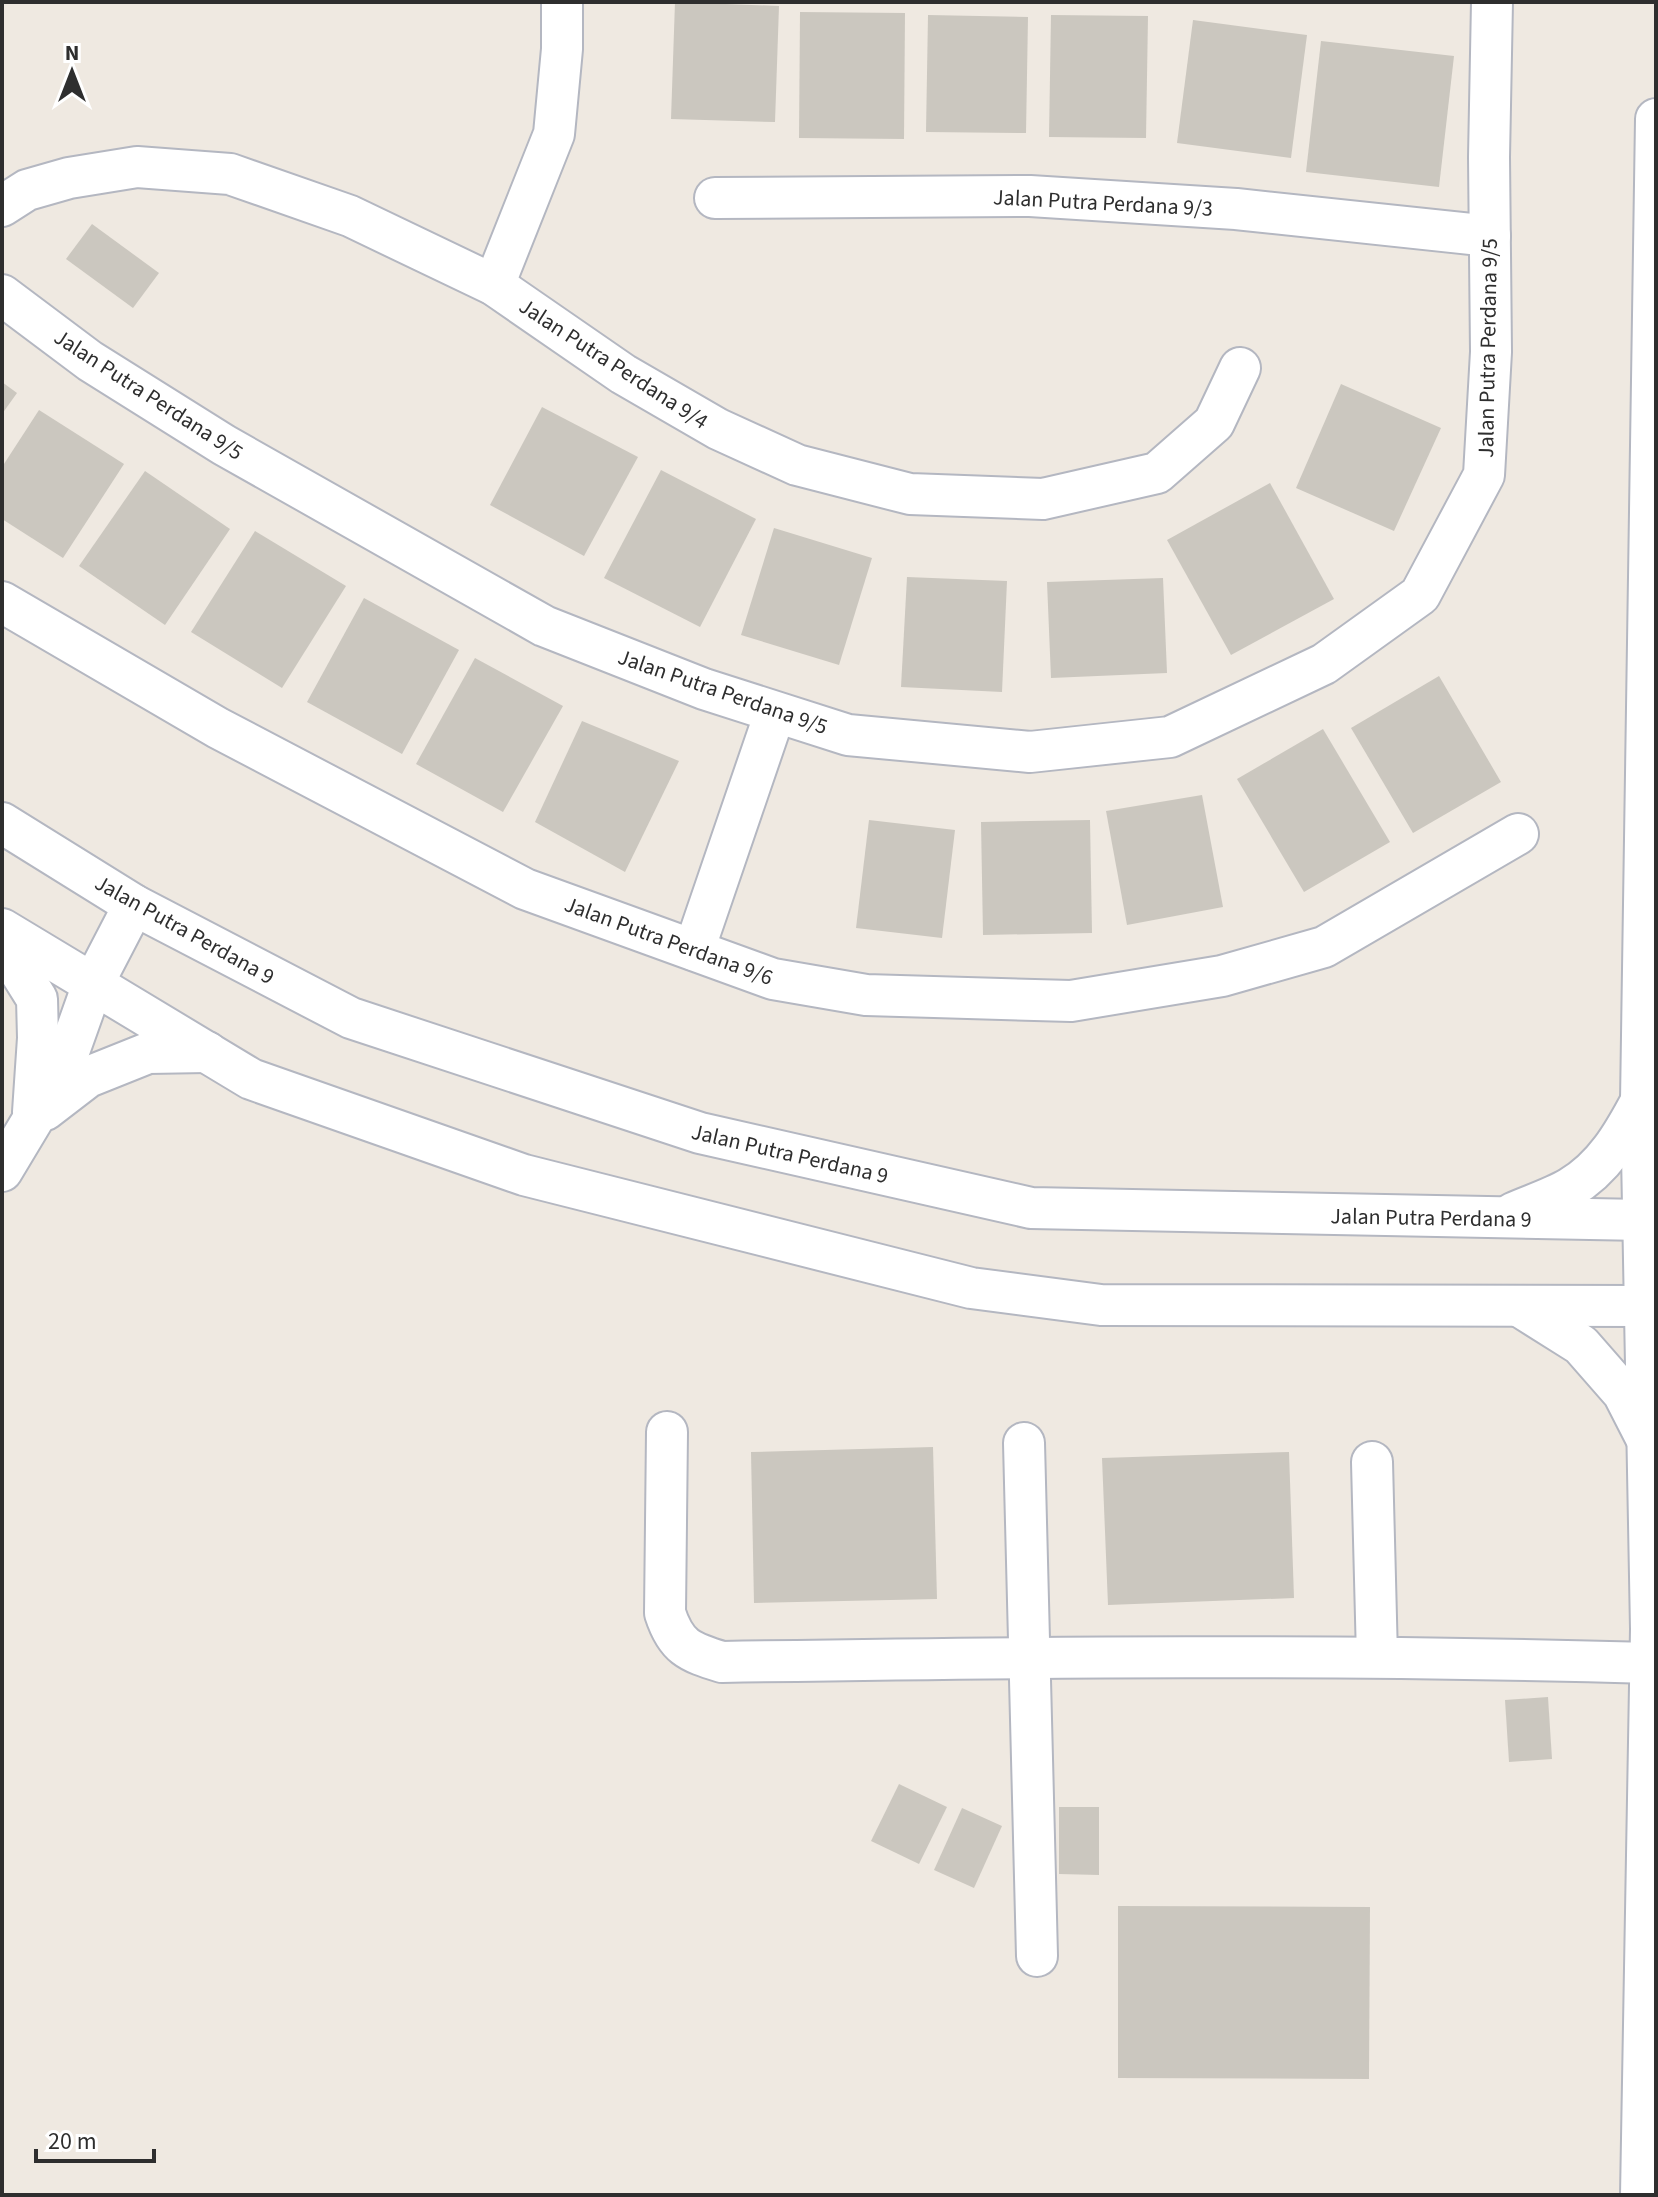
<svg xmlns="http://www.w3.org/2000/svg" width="1658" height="2197" font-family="'Source Sans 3',sans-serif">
<rect width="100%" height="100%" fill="#efe9e1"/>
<g fill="#cbc7bf">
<path d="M675 2 779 6 775 122 671 119Z"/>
<path d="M800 12 905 13 904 139 799 138Z"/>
<path d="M928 15 1028 17 1026 133 926 132Z"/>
<path d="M1051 15 1148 16 1146 138 1049 137Z"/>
<path d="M1193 20 1307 35 1291 158 1177 143Z"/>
<path d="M1321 41 1454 56 1439 187 1306 172Z"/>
<path d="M92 224 159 273 133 308 66 259Z"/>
<path d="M2 382 17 393 2 414Z"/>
<path d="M1341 384 1441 428 1394 531 1296 488Z"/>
<path d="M542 407 638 457 584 556 490 505Z"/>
<path d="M39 410 124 464 63 558 2 519V467Z"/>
<path d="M661 470 756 519 700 627 604 578Z"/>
<path d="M145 471 230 529 165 625 79 566Z"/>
<path d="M1270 483 1334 599 1231 655 1167 540Z"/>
<path d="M774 528 872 558 839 665 741 635Z"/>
<path d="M255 531 346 586 282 688 191 632Z"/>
<path d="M907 577 1007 581 1002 692 901 687Z"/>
<path d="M1163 578 1167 673 1051 678 1047 582Z"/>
<path d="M364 598 459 650 402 754 307 702Z"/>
<path d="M475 658 563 706 503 812 416 764Z"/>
<path d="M1439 676 1501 782 1413 833 1351 728Z"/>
<path d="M582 721 679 761 625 872 535 822Z"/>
<path d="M1323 729 1390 842 1304 892 1237 779Z"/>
<path d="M1202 795 1223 907 1127 925 1106 811Z"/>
<path d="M869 820 955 830 942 938 856 928Z"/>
<path d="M1090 820 1092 933 983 935 981 822Z"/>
<path d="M933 1447 937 1599 754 1603 751 1452Z"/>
<path d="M1289 1452 1294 1598 1108 1605 1102 1458Z"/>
<path d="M1548 1697 1552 1759 1509 1762 1505 1700Z"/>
<path d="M899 1784 947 1807 919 1864 871 1841Z"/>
<path d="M1059 1807H1099V1875L1059 1874Z"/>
<path d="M962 1808 1002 1826 974 1888 934 1870Z"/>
<path d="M1118 1906 1370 1907 1369 2079 1118 2078Z"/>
</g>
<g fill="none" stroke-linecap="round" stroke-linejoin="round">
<defs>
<g id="minor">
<path d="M715 198 1030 196 1236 209 1490 236"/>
<path d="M2 206 27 190 69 178 137 167 230 174 350 216 494 285 623 374 718 429 797 465 910 494 1043 499 1157 473 1214 423 1240 368"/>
<path d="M494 285 554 134 562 49V2"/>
<path d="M2 295 90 361 224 445 544 626 704 689 848 735 1030 752 1170 737 1324 664 1420 595 1484 475 1491 352 1489 157 1492 2"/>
<path d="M2 602 218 728 525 889 773 979 866 995 1071 1001 1222 976 1324 947 1518 834"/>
<path d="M2 823 134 905 351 1018 700 1133 1031 1208 1643 1220"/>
<path d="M2 929 251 1079 524 1175 971 1288 1101 1305 1645 1306"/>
<path d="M2 943 37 999 38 1038 33 1112"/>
<path d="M694 950 775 713"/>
<path d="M45 1110 88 1077 148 1053 207 1052"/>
<path d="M2 1171 62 1071 93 984 134 905"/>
<path d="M1513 1213C1531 1205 1553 1198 1570 1188 1604 1168 1623 1135 1641 1101"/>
<path d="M1519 1306 1581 1345 1623 1393 1645 1436"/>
<path d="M667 1432 665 1613C676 1647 689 1652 722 1662 1032 1657 1341 1654 1651 1663"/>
<path d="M1024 1443 1037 1956"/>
<path d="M1372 1462 1377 1657"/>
<path d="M1641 2195 1651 1629 1641 1101 1656 119"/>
</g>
</defs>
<use href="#minor" stroke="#b4b7c1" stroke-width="44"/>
<use href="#minor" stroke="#fff" stroke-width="40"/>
</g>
<g text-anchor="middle" stroke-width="7" stroke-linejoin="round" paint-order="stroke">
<g font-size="22" fill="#2e2e2e" stroke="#fff">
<text transform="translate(1103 202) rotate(3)" y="8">Jalan Putra Perdana 9/3</text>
<text transform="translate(1487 348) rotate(-89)" y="8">Jalan Putra Perdana 9/5</text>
<text transform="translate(614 363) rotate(33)" y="8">Jalan Putra Perdana 9/4</text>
<text transform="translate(149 394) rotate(33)" y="8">Jalan Putra Perdana 9/5</text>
<text transform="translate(723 691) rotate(19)" y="8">Jalan Putra Perdana 9/5</text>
<text transform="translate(185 929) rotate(29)" y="8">Jalan Putra Perdana 9</text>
<text transform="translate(669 940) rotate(20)" y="8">Jalan Putra Perdana 9/6</text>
<text transform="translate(790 1153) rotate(13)" y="8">Jalan Putra Perdana 9</text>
<text transform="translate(1431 1217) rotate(1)" y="8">Jalan Putra Perdana 9</text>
</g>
</g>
<rect width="1658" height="2197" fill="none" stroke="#2e2e2e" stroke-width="8"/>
<g transform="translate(72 72)" stroke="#ffffff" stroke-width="6" paint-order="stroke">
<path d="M0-6L14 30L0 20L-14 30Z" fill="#2e2e2e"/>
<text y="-12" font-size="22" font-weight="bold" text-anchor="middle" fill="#2e2e2e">N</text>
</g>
<path d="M36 2149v12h118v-12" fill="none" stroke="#2e2e2e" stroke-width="4"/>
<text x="48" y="2149" font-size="24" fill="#2e2e2e" stroke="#ffffff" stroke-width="6" paint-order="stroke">20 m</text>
</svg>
